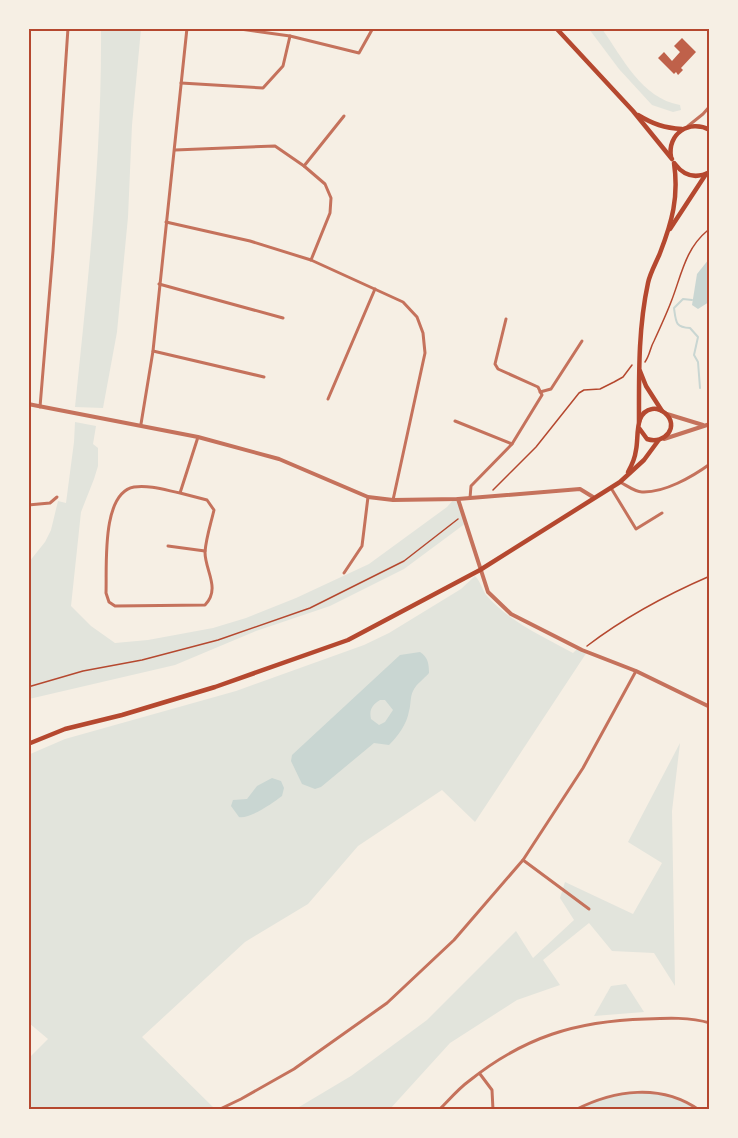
<svg xmlns="http://www.w3.org/2000/svg" width="738" height="1138" font-family="'Titillium Web',sans-serif">
<rect width="100%" height="100%" fill="#f6efe4"/>
<g fill="#e2e4dc">
<path d="M101 29H141L132 125 128 217 117 332 103 408 75 407C88 281 102 155 101 29Z"/>
<path d="M589 29H602C623 58 641 98 680 105L681 110 673 112 652 105 619 69Z"/>
<path d="M75 422 96 426 93 444 98 448V466L94 479 81 512 71 606 91 626 115 643 148 640 213 628 246 618 296 598 369 564 447 507 454 499H458L466 523 404 569 330 606 256 631 175 665 29 699V562L45 542 51 530 58 501 66 503 74 442Z"/>
<path d="M475 576C481 582 482 590 487 596 510 622 542 636 573 653L578 648 587 652 475 822 442 790 358 846 308 904 245 942 142 1037 215 1109H29V1058L48 1039 29 1023 28 755 65 739 236 691 364 645 389 633 461 589Z"/>
<path d="M680 743 672 811 675 986 654 953 612 951 589 923 543 960 560 985 517 1000 450 1043 390 1109 294 1110 351 1076 427 1020 516 931 533 958 574 920 560 898 565 882 633 914 662 863 628 842Z"/>
<path d="M626 984 644 1012 594 1016 611 986Z"/>
<path d="M634 1092 668 1095 699 1110H575L594 1101Z"/>
</g>
<g fill="#c9d6d2" fill-rule="evenodd">
<path d="M709 259V302L698 309 692 305 697 274Z"/>
<path d="M420 652C428 657 429 664 429 673 424 679 416 684 413 691 410 697 411 705 409 711 407 724 398 736 389 745L374 743 321 787 315 789 302 784 291 761 292 755 400 655ZM380 700H385L393 710 385 722 379 725 371 719C369 710 372 705 380 700Z"/>
<path d="M272 778 281 781 284 788 282 796C273 803 250 819 239 817L231 806 233 800 247 799 257 786Z"/>
</g>
<g fill="none" stroke-linecap="round" stroke-linejoin="round">
<path stroke="#c9d6d2" stroke-width="2" d="M692 300 683 299 674 308C676 322 675 327 690 328L698 337 694 355 698 362 700 388"/>
</g>
<path fill="#bf614a" d="M682 38 696 52 681 68 683 70 678 75 676 72 674 74 658 58 664 52 672 61 680 52 674 46Z"/>
<g fill="none" stroke-linecap="round" stroke-linejoin="round">
<g stroke="#b5482f" stroke-width="1.5">
<path d="M645 362C650 355 650 348 654 341 660 328 666 315 671 302 681 277 685 249 707 231H710"/>
<path d="M493 490 536 447 579 393 584 390 600 389 614 382 623 377 632 365"/>
<path d="M587 646C625 617 666 595 710 576"/>
<path d="M28 687 83 671 142 660 218 640 310 608 404 561 458 519"/>
</g>
<g stroke="#c5725c" stroke-width="3">
<path d="M233 28 290 36 359 53 373 28"/>
<path d="M181 83 263 88 283 66 290 36"/>
<path d="M688 126 703 114 710 106"/>
<path d="M175 150 275 146 304 166 325 184 331 198 330 213 311 260"/>
<path d="M304 166 344 116"/>
<path d="M166 222 250 241 311 260 403 302 417 317 423 333 425 353 393 500"/>
<path d="M159 284 283 318"/>
<path d="M506 319 495 364 498 369 538 387 542 395 512 444"/>
<path d="M153 351 264 377"/>
<path d="M540 392 551 389 582 341"/>
<path d="M328 399 375 289"/>
<path d="M40 407 53 251 68 28"/>
<path d="M455 421 512 444 471 486 470 498"/>
<path d="M141 424 153 351 187 28"/>
<path d="M620 482C626 485 635 492 642 492 664 493 692 477 710 464"/>
<path d="M611 488 636 529 662 513"/>
<path d="M180 493 207 500 214 510C211 523 206 538 205 552 205 571 221 588 205 605L115 606 109 602 106 593C107 567 101 493 134 487 150 485 165 490 180 493L198 437"/>
<path d="M28 505 50 503 57 497"/>
<path d="M28 522V525"/>
<path d="M168 546 205 551"/>
<path d="M344 573 362 546 368 497"/>
<path d="M523 860 589 909"/>
<path d="M480 1074 492 1090 493 1110"/>
<path d="M218 1110 241 1099 294 1069 387 1003 454 940 523 860 583 768 636 671"/>
<path d="M439 1110C449 1100 458 1089 469 1081 524 1037 576 1021 646 1019 667 1018 690 1017 710 1023"/>
<path d="M575 1110C614 1090 661 1083 699 1110"/>
</g>
<g stroke="#c5725c" stroke-width="4">
<path d="M28 404 198 437 279 459 368 497 393 500 458 499 580 489 593 497"/>
<path d="M667 414 703 425"/>
<path d="M664 439 710 424"/>
<path d="M458 499 488 592 511 614 582 650 636 671 710 707"/>
</g>
<g stroke="#b5482f" stroke-width="4.5">
<path d="M556 28 633 111 672 159"/>
<path d="M638 115C653 124 664 128 682 129"/>
<path d="M671 157C667 134 689 119 710 130"/>
<path d="M675 164C684 176 696 179 710 172"/>
<path d="M670 229 706 174"/>
<path d="M640 371 646 386 662 411"/>
<path d="M639 422C639 376 638 329 648 283 650 273 656 263 660 253 672 222 679 197 674 163"/>
<path d="M628 472C632 465 635 458 636 450 639 437 634 412 652 409 657 408 661 410 665 413 680 426 665 445 647 439L639 428"/>
<path d="M28 744 65 729 122 715 215 687 348 640 480 570 620 482 644 460 658 441"/>
</g>
</g>
<rect width="738" height="1138" fill="none" stroke="#f6efe4" stroke-width="60"/>
<rect x="30" y="30" width="678" height="1078" fill="none" stroke="#b5482f" stroke-width="2"/>
</svg>
